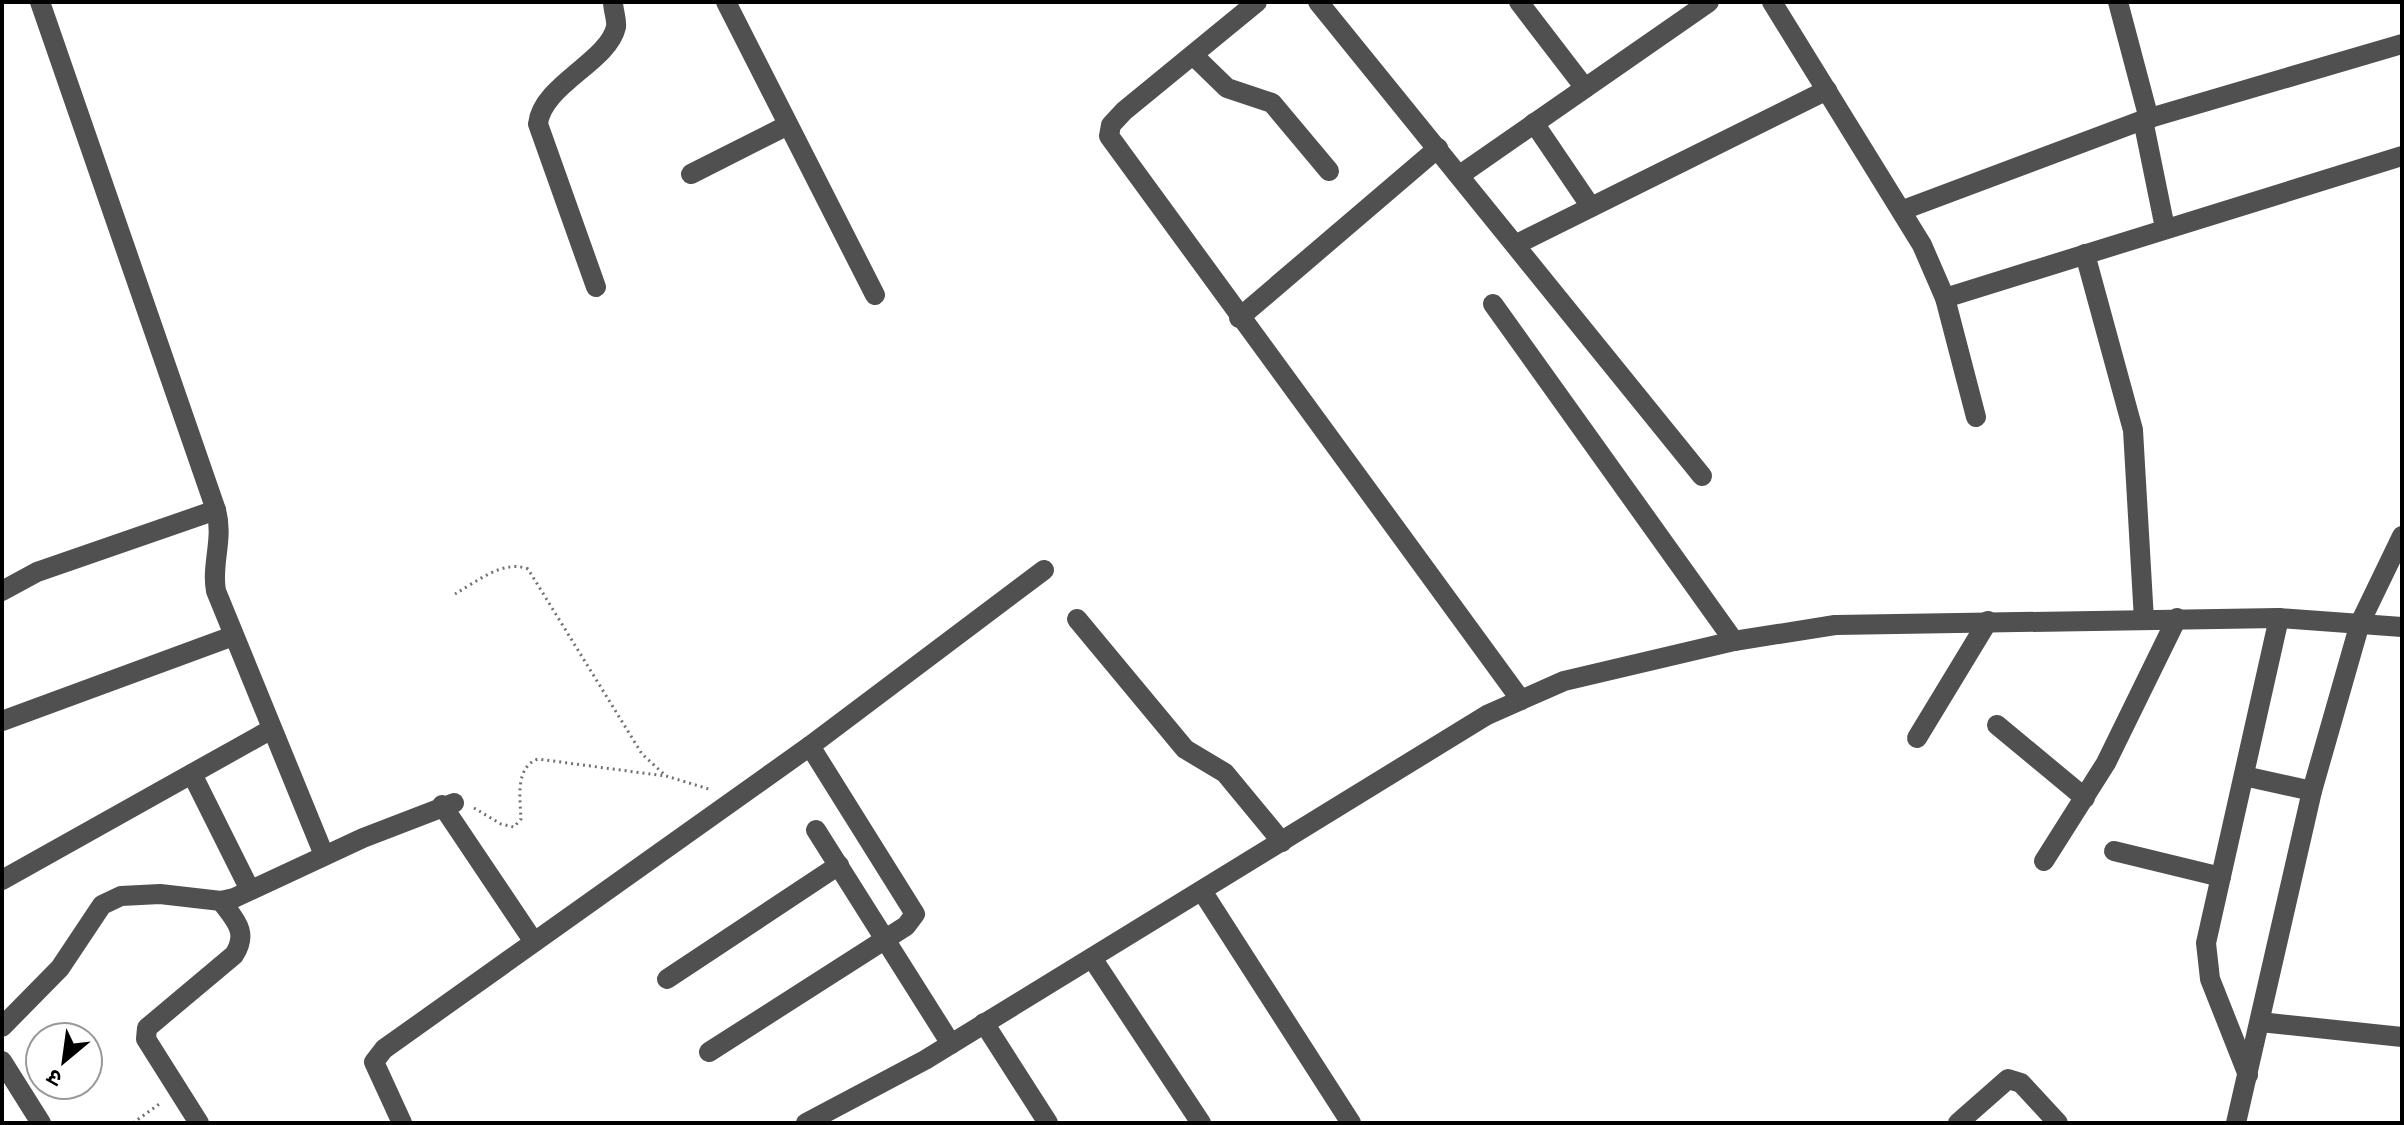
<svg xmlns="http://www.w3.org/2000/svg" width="2404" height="1125" font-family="'Alegreya Sans','Noto Sans Devanagari',sans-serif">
<rect width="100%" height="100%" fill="#fff"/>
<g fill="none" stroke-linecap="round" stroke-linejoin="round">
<g stroke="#727272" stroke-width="3" stroke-dasharray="2 4" stroke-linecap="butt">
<path d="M455 594C476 582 504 559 528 569L642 754 666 776 712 790"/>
<path d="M474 808 501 824 514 827 521 819C520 798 515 767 538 759L665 776"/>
<path d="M133 1123 162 1102"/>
</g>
<g stroke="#505050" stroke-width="20">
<path d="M40 2 216 510C224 539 211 564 216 591L324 855"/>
<path d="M726 2 875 295"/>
<path d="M1257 2 1124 111 1111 125 1109 136 1521 700"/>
<path d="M1318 2 1702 476"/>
<path d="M1519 2 1585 88"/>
<path d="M1772 2 1922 245 1945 298 1976 417"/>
<path d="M2118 2 2149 119"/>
<path d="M1193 55 1227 88 1272 103 1329 171"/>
<path d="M2143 120 2165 228"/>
<path d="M1534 123 1591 207"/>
<path d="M691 174 788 125"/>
<path d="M1460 175 1709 2"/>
<path d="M1903 210 2143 120 2402 44"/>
<path d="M1517 244 1827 90"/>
<path d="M2085 254 2133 430 2144 620"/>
<path d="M596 287 538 124C542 85 608 62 616 27 617 19 613 10 613 2"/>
<path d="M1945 298 2402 156"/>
<path d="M1493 304 1734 641"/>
<path d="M1239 318 1438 148"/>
<path d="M2 591 37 572 216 510"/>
<path d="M1077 619 1185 749 1225 773 1282 842"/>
<path d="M2 721 233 636"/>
<path d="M1997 725 2085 798"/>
<path d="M1917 738 1988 621"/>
<path d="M192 774 249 888"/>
<path d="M2244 776 2312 791"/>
<path d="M442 805 534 942"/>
<path d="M816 830 951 1044"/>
<path d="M2114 851 2221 877"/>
<path d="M2044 861 2106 763 2177 618"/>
<path d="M2 880 270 730"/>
<path d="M1202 891 1351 1123"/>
<path d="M1092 958 1201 1123"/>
<path d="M667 979 839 865"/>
<path d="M2260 1022 2402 1037"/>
<path d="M984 1023 1048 1123"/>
<path d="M2 1027 60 968 102 905 121 896 160 894 221 901 234 898 363 838 454 803"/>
<path d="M709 1052 906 926 915 914 810 746"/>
<path d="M2 1061 41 1123"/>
<path d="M2248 1075 2210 979 2206 943 2279 618"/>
<path d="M199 1123 146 1039 147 1028 234 955C249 932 235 920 221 901"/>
<path d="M402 1123 374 1062 384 1049 810 746 1044 570"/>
<path d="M806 1123 925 1060 1487 715 1564 681 1734 641 1835 625 2279 618 2402 627"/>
<path d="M1958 1123 2008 1079 2021 1083 2058 1123"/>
<path d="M2236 1123 2312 791 2360 623 2402 536"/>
</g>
</g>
<rect width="2404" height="1125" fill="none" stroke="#000000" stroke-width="8"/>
<g transform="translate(64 1061) rotate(209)"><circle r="38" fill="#ffffff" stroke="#999999" stroke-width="2"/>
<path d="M0-6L14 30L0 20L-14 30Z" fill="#000000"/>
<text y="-12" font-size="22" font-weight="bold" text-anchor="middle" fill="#000000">उ</text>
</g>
</svg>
